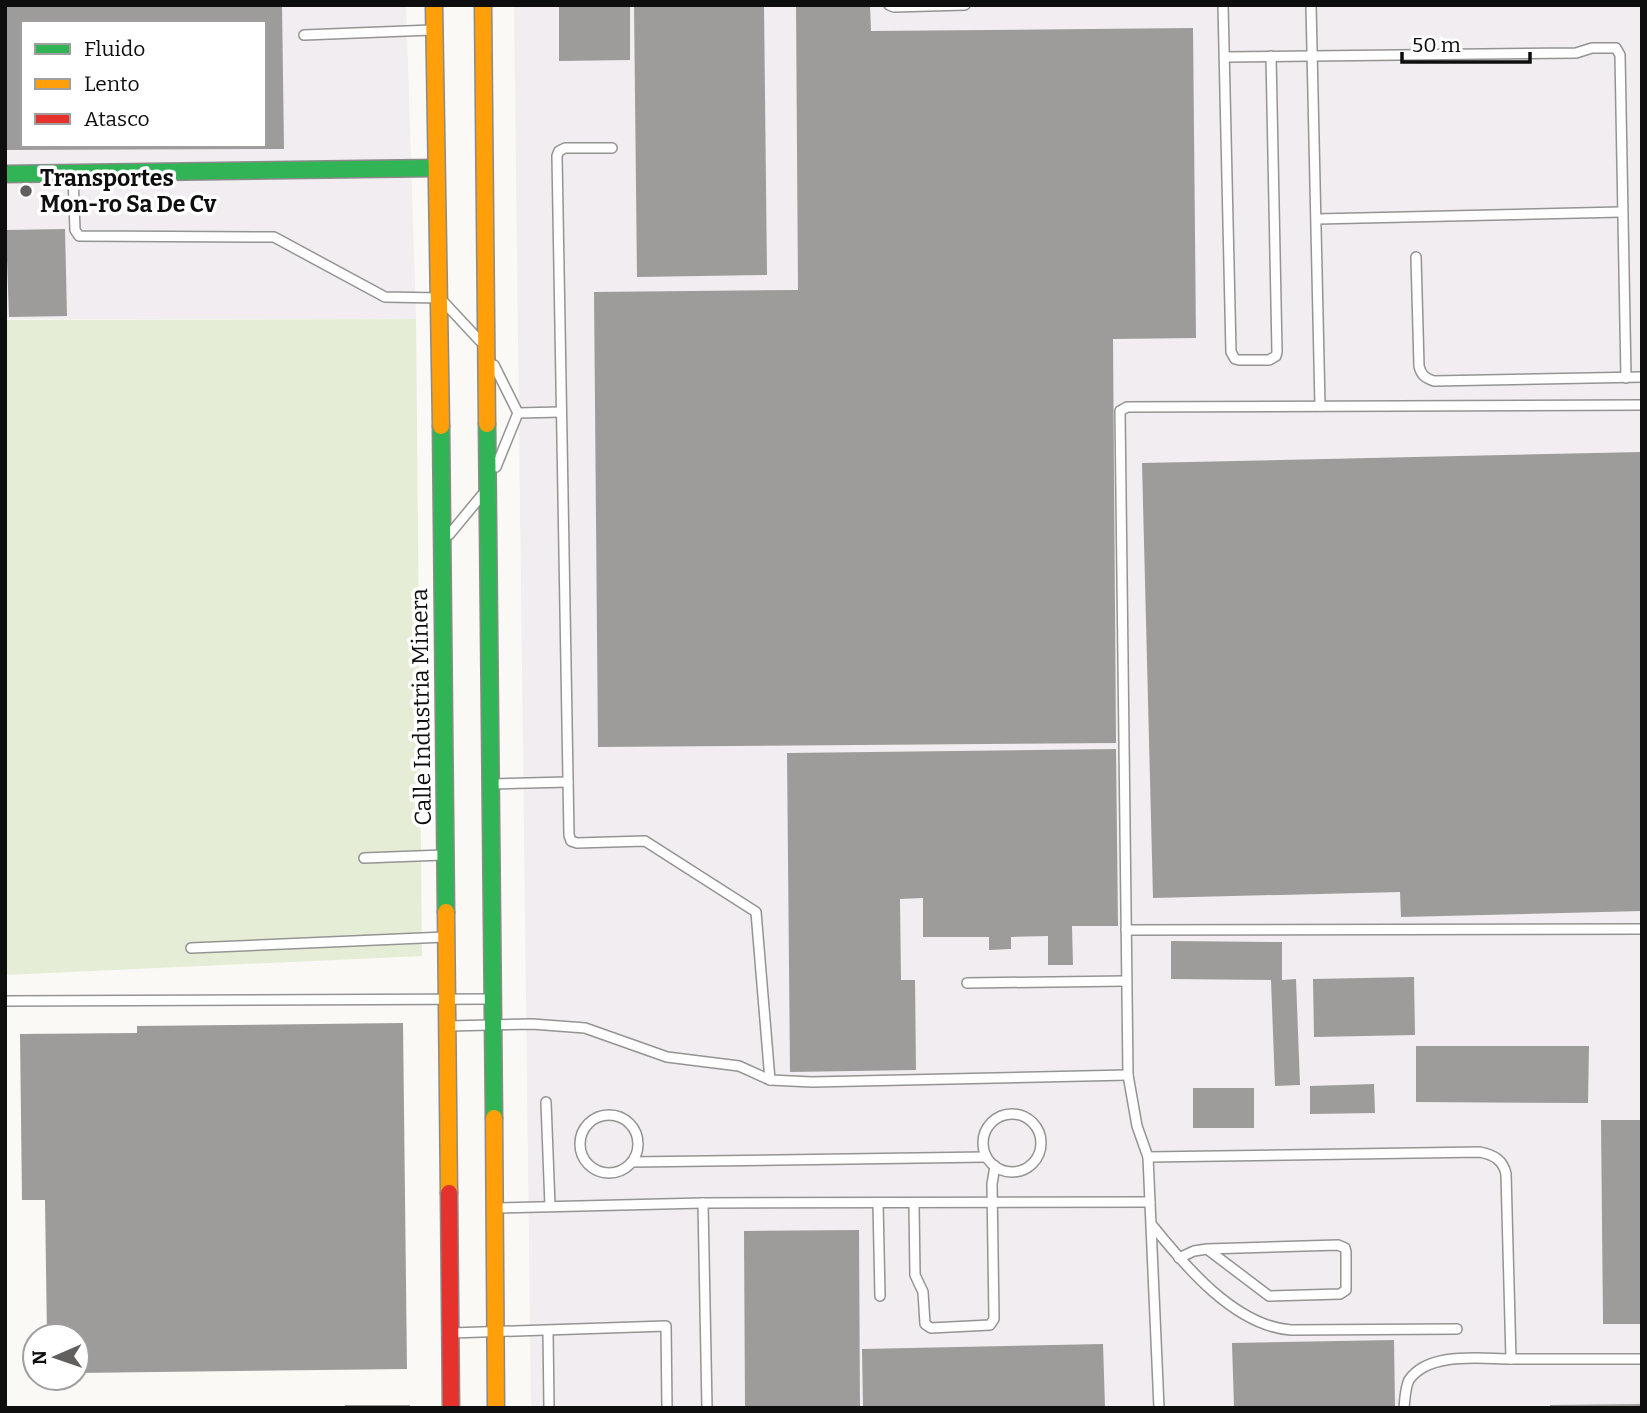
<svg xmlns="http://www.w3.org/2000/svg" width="1647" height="1413" font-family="Bitter,serif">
<rect width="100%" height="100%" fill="#faf9f5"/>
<g fill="#f1edf0" fill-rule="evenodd">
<path d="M5 5H406L416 319H5ZM23 23H264V145H23Z"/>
<path d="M514 5H1642V1408H531Z"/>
</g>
<path fill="#e6edd7" d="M416 319 422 956 5 975V320Z"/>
<g fill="#9e9c9a" fill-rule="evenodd">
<path d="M5 5H282L284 149 5 150ZM23 23H264V145H23Z"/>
<path d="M559 5H630V60L559 61Z"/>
<path d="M634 5H764L767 275 637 277Z"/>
<path d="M796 5H870L871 31 1193 28 1196 338 1113 339 1116 743 598 747 594 292 798 290Z"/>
<path d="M65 229 67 316 9 317 6 230Z"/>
<path d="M1642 452V911L1401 917 1400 892 1153 898 1142 463Z"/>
<path d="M1116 749 1118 926H1072L1073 965H1048V936L1011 937V949L989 950V937H923V898L900 899 901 980H915L916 1070 790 1072 787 753Z"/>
<path d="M1171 941 1282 942V980L1296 979 1300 1085 1275 1086 1271 980 1171 979Z"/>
<path d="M1414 977 1415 1035 1314 1037 1313 979Z"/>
<path d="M403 1023 407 1369 77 1373V1336H47L45 1200H22L20 1034 137 1033V1026Z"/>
<path d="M1416 1046H1589L1588 1103 1416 1102Z"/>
<path d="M1374 1084 1375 1113 1310 1114V1086Z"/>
<rect x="1193" y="1088" width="61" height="40"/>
<path d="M1601 1120H1642V1324H1603Z"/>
<path d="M859 1230 860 1408H745L744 1231Z"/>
<path d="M1394 1340 1395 1408H1234L1232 1343Z"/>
<path d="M1103 1344 1105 1408H863L862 1349Z"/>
<path d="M1642 1404V1408H1550V1405Z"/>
<rect x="345" y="1405" width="65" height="3"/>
</g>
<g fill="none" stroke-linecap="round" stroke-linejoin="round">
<defs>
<g id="lane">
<path d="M889 5 894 7 965 5"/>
<path d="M1223 5 1231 352 1235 359 1239 360H1269L1276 356 1277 352 1271 56"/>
<path d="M1311 5 1320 406"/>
<path d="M304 35 432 30"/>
<path d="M1226 57 1576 53 1592 48H1616L1620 55 1626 378"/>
<path d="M612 148H565L559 151 557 156 569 835 571 841 577 843 645 841 756 912 770 1080"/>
<path d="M73 176 75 230 79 236 274 237 385 297 440 298 480 341"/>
<path d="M1317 219 1621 212"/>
<path d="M1416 257 1419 366C1421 375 1425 378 1434 381L1642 377"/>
<path d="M494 365 518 413 496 467"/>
<path d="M518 413 561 412"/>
<path d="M449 535 482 495"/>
<path d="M492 784 568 782"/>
<path d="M364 858 443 855"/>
<path d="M1126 930 1642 929"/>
<path d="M191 948 445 937"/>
<path d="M967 983 1126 981"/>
<path d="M5 1001 490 999"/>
<path d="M449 1026 532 1024 585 1028 667 1057 739 1066 770 1080 812 1082 1128 1075"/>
<path d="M546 1102 550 1206"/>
<circle cx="1012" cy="1143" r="29"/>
<circle cx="609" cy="1144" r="29"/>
<path d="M1148 1157 1480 1152C1494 1155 1503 1160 1506 1174L1511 1359H1642"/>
<path d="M632 1162 986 1157"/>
<path d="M878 1203 880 1296"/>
<path d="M914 1204 915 1275 923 1292 925 1324 931 1328 990 1325 994 1319 992 1184 995 1166"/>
<path d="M498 1208 703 1203"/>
<path d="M1152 1225C1185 1266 1235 1326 1291 1330L1457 1329"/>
<path d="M1179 1258 1194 1251 1207 1249 1338 1245 1345 1248 1346 1252V1290L1340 1294 1269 1296 1207 1249"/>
<path d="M548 1331 549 1408"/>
<path d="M452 1333 666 1326 667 1408"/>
<path d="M707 1408 703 1203 1150 1202"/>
<path d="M1159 1408 1148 1157 1137 1126 1128 1075 1120 411 1127 407 1642 405"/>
<path d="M1404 1408C1405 1399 1405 1388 1409 1380 1429 1351 1481 1359 1511 1359"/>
</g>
<g id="fast">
<path d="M5 174 435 168"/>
<path d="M487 424 494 1118"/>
<path d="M441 426 446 912"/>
</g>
<g id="slow">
<path d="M434 5C435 145 440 286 441 426"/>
<path d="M483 5 487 424"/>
<path d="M446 912 449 1193"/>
<path d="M494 1118 496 1408"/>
</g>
<path id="jam" d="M449 1193 451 1408"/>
</defs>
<use href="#lane" stroke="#949492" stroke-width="12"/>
<use href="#fast" stroke="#8b8a89" stroke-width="19"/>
<use href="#slow" stroke="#8b8a89" stroke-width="19"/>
<use href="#jam" stroke="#8b8a89" stroke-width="19"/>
<use href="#lane" stroke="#fefefe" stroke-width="9"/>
<use href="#fast" stroke="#30b455" stroke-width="16"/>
<use href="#slow" stroke="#ff9f0a" stroke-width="16"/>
<use href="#jam" stroke="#e5322d" stroke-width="16"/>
</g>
<circle fill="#61605f" stroke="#fff" stroke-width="2.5" cx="26" cy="191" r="7"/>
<g text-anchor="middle" stroke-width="7" stroke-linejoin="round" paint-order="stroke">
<g font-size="23" font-weight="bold" fill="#0e0e0e" stroke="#fff" text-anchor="start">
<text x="40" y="186">Transportes<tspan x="40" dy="26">Mon-ro Sa De Cv</tspan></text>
</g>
<g font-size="23" fill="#0e0e0e" stroke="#fff">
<text transform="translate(421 707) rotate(-91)" y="8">Calle Industria Minera</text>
</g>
</g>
<rect width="1647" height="1413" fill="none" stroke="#0e0e0e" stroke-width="14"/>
<rect x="21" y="21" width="245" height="126" fill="#ffffff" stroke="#9f9f9f" stroke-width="2"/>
<rect x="35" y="44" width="35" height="10" fill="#30b455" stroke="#9f9f9f" stroke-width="2"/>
<text x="84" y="56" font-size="21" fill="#0e0e0e">Fluido</text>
<rect x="35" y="79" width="35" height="10" fill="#ff9f0a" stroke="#9f9f9f" stroke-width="2"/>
<text x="84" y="91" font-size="21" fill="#0e0e0e">Lento</text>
<rect x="35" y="114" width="35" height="10" fill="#e5322d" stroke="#9f9f9f" stroke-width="2"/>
<text x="84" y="126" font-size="21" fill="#0e0e0e">Atasco</text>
<g transform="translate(56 1357) rotate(268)"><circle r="33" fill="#ffffff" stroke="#9f9f9f" stroke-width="2"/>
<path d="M0-5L12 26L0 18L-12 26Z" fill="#61605f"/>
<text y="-10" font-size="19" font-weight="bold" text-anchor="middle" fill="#0e0e0e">N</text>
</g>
<path d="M1402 52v10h128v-10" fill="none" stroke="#0e0e0e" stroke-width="3.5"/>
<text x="1412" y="52" font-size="21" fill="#0e0e0e" stroke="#ffffff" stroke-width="5" paint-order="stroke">50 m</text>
</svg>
